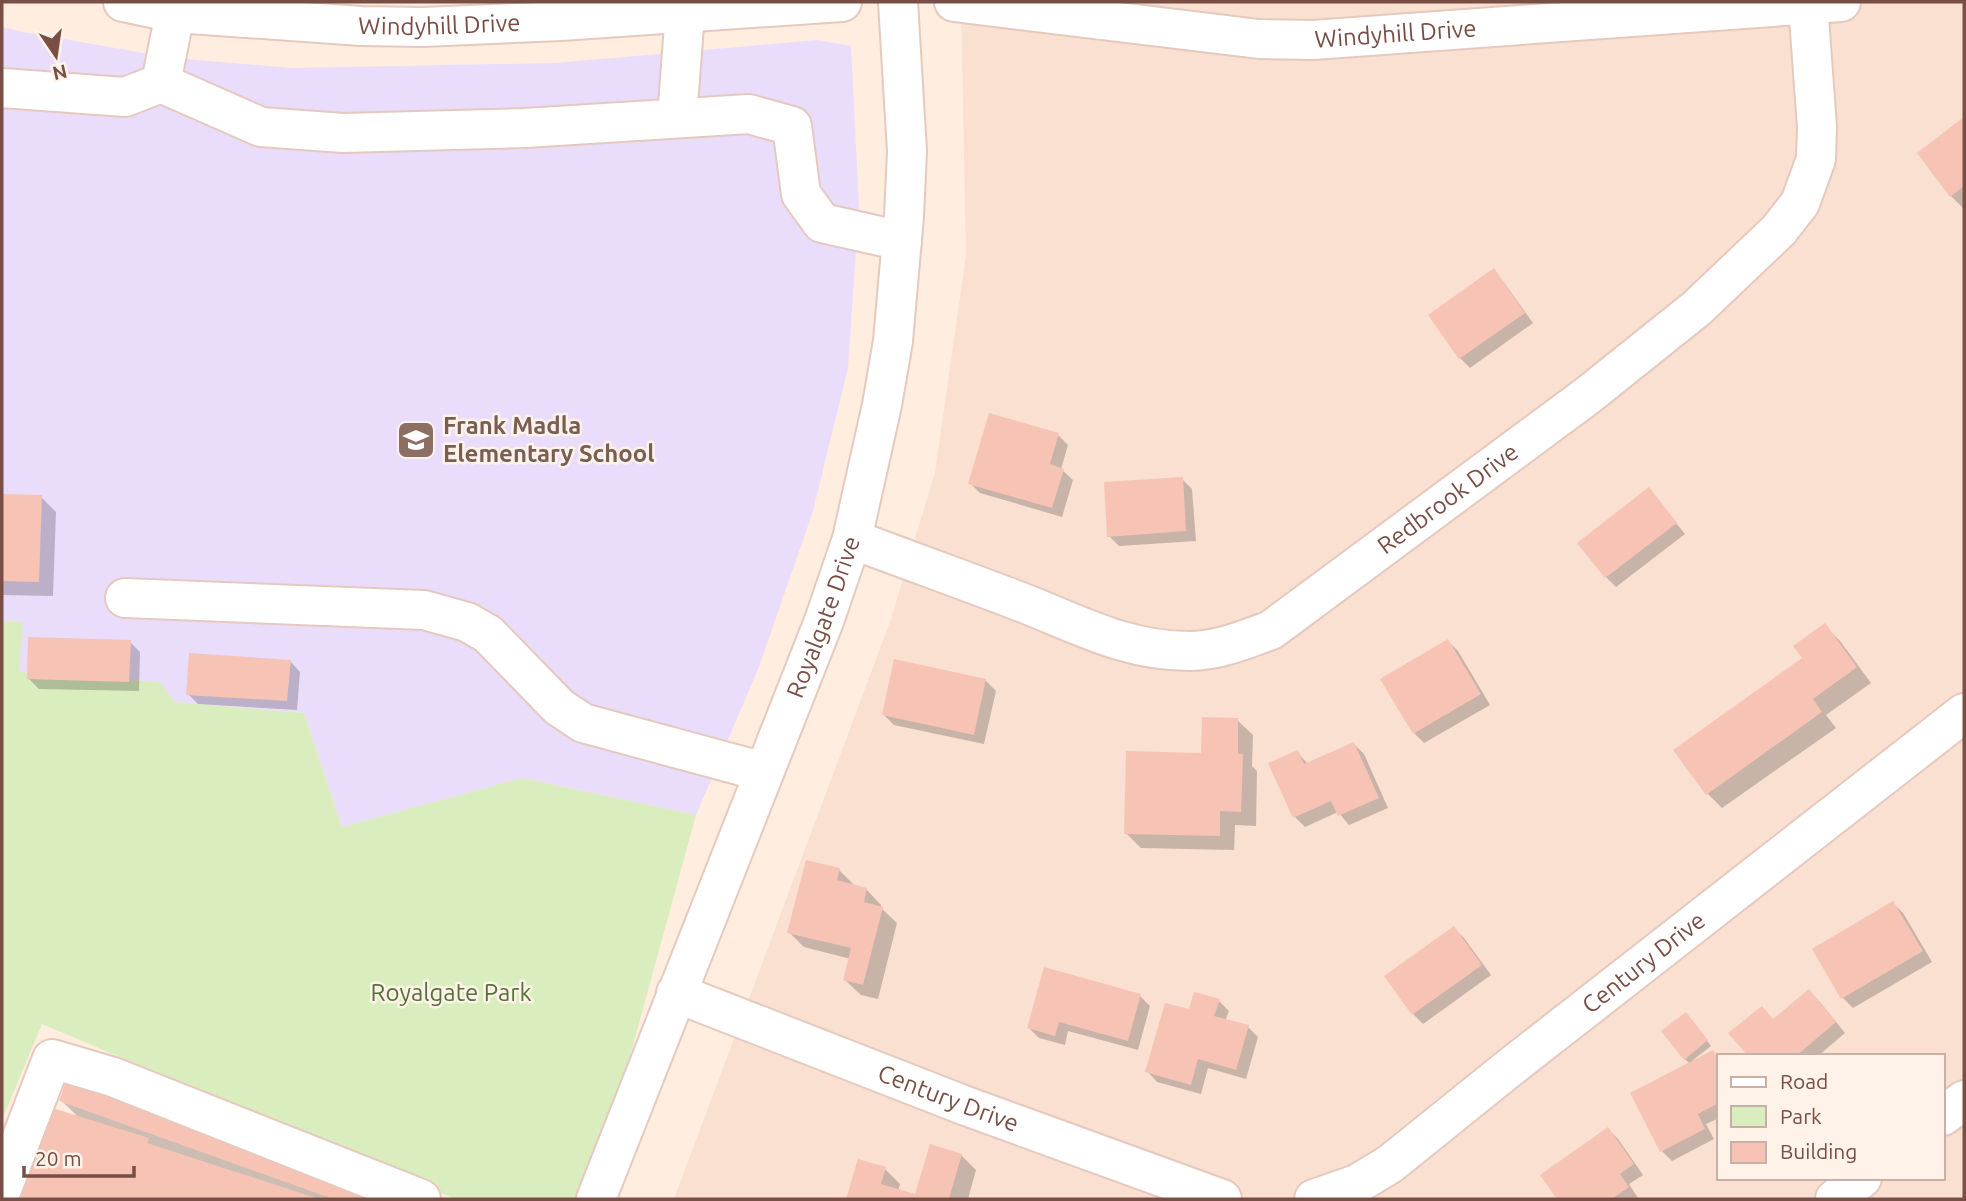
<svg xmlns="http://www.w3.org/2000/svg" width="1966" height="1201" font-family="Ubuntu,sans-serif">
<rect width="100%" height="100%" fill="#ffede0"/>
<path fill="#f9e0d1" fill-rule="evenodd" d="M961 2H1964V1199H674L891 619 935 472 966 255ZM1719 1056H1943V1178H1719Z"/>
<path fill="#eaddfb" d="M2 27 23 32 173 58 293 68 555 63 817 40 851 46 859 207 848 368 813 511 759 667 696 815 522 778 342 827 304 713 175 702 159 682 18 672 22 622 2 621Z"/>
<path fill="#daedbe" d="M2 621 23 622 19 672 160 682 175 702 304 713 342 827 522 778 696 815 591 1199H455L42 1024 2 1120Z"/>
<g fill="#0003">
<path d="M1964 119V209L1951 196 1919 153Z"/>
<path d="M1493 271 1503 281 1533 323 1470 368 1460 358Z"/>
<path d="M1058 435 1068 445 1061 469 1073 480 1062 517 980 493 970 483Z"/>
<path d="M1182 479 1192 489 1196 541 1119 546 1109 536Z"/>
<path d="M1649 490 1685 534 1616 587 1606 577Z"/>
<path d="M2 496 41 497 56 512 53 596 2 595Z"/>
<path d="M1825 626 1840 641 1871 683 1826 715 1836 728 1722 808 1707 793 1804 659Z"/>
<path d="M1448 641 1458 651 1490 705 1424 743 1414 733Z"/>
<path d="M130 642 140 652 139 691 39 689 29 679Z"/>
<path d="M290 661 300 672 297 710 198 704 188 694Z"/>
<path d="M986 681 996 691 984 744 894 725 884 715Z"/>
<path d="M1237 720 1253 735 1252 766 1257 771 1256 826 1235 825 1234 850 1141 848 1126 833Z"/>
<path d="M1354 744 1364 754 1388 808 1349 825 1338 812 1305 827 1295 817 1271 763 1297 752 1308 764Z"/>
<path d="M839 870 854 885 866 889 881 905V908L897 923 878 999 861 995 845 980 851 959 804 947 789 932Z"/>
<path d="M1893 903 1903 913 1932 962 1853 1008 1843 998Z"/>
<path d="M1454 928 1464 938 1491 975 1423 1024 1413 1014Z"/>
<path d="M1140 996 1150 1006 1138 1050 1068 1031 1065 1045 1039 1038 1029 1028Z"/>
<path d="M1219 1001 1229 1011 1225 1021 1248 1027 1258 1037 1246 1079 1208 1068 1201 1094 1157 1082 1147 1071Z"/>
<path d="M1819 1001 1845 1033 1818 1056H1750L1774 1021Z"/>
<path d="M1691 1019 1711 1046 1693 1060 1694 1062 1713 1052 1719 1059V1118L1706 1124 1714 1139 1672 1161 1662 1151 1690 1064 1685 1059Z"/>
<path d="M61 1100 409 1199H21L51 1109 79 1118Z"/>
<path d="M1608 1129 1618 1139 1643 1175 1629 1184 1638 1198 1559 1199 1542 1175Z"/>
<path d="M961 1155 976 1170 968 1199H848L859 1161 885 1169 900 1184 898 1191 916 1196Z"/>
</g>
<g fill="#f7c3b5">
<path d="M1964 117V186L1950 197 1917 153Z"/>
<path d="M1494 268 1525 313 1459 359 1428 315Z"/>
<path d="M989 413 1059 433 1050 464 1064 469 1052 508 968 484Z"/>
<path d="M1183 477 1186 531 1107 537 1104 482Z"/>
<path d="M1649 487 1677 523 1605 578 1577 543Z"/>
<path d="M2 494 42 495 39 582 2 581Z"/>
<path d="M1825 623 1857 667 1813 699 1822 712 1706 795 1673 750 1802 658 1793 646Z"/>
<path d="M28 637 131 640 129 682 27 679Z"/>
<path d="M1448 639 1481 694 1413 734 1380 679Z"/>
<path d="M189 653 291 660 287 701 186 695Z"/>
<path d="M894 659 986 679 974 735 882 715Z"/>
<path d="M1202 717 1238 718V754H1243L1241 812 1220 811V836L1124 834 1126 751 1201 753Z"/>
<path d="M1354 742 1379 798 1338 816 1331 801 1293 818 1268 763 1298 750 1304 764Z"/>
<path d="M806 860 840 868 837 880 867 888 864 902 883 907 863 985 843 980 851 948 787 933Z"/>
<path d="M1893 901 1923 951 1841 999 1812 949Z"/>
<path d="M1454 926 1482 965 1412 1015 1384 976Z"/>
<path d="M1044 967 1141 994 1128 1041 1059 1022 1055 1036 1027 1028Z"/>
<path d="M1809 989 1836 1022 1796 1056H1748L1728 1033 1762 1006 1773 1019Z"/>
<path d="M1194 992 1220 999 1214 1016 1249 1025 1236 1070 1198 1059 1191 1085 1145 1072 1165 1003 1189 1009Z"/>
<path d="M1686 1012 1708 1040 1684 1060 1661 1031Z"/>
<path d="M1713 1050 1719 1062V1103L1698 1114 1705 1129 1660 1152 1630 1093Z"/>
<path d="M69 1073 405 1199H333L59 1101Z"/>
<path d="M49 1107 149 1138 147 1143 319 1199H19Z"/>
<path d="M1608 1127 1634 1164 1620 1174 1629 1187 1612 1199H1557L1540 1175Z"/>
<path d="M930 1144 962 1154 949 1199H846L858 1159 886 1167 881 1184 915 1194Z"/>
</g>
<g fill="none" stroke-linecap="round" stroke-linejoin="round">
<defs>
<g id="minor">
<path id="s1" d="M123 2 175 13 361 26 423 27 561 21 842 2"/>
<path id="s2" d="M954 2 1259 39 1313 40 1841 2"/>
<path d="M175 13 161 83 261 127 343 133 525 128 749 114 792 126 801 194 822 223 902 241"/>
<path d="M2 88 125 97 161 83"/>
<path d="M677 118 685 13"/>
<path id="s3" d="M852 539C910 561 969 582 1026 604 1082 626 1127 651 1189 651 1217 651 1244 640 1271 630L1587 396 1697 308 1779 230 1800 203 1816 159 1817 127 1808 4"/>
<path d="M125 598 424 610 467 622 488 634 559 707 583 723 764 772"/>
<path id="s4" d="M676 993 966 1106 1222 1199"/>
<path d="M1943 1116 1964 1100"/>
<path d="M2 1189 52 1059 113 1077 421 1199"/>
<path id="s5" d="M596 1199 824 621 852 539 882 405 893 341 904 216 907 151 898 2"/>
<path id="s6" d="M1314 1199 1357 1184 1390 1164 1508 1069 1964 713"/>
<path d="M1835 1199 1862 1178"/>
</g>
</defs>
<use href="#minor" stroke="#e6c9be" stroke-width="42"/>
<use href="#minor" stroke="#fff" stroke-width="38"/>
</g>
<defs>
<symbol id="school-square" viewBox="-11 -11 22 22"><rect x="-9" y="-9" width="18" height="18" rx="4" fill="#8d6e63" stroke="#fff2e9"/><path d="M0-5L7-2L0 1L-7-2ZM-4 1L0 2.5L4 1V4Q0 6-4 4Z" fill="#fff"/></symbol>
</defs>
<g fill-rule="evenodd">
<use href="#school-square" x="394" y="418" width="44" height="44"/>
</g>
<g text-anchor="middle" stroke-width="5" stroke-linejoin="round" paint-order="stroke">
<g font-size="24" fill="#784e45" stroke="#fff2e9">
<text dy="8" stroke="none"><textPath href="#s1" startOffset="318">Windyhill Drive</textPath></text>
<text dy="8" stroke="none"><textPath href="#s2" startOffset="444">Windyhill Drive</textPath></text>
<text dy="8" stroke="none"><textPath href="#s3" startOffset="662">Redbrook Drive</textPath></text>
<text dy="8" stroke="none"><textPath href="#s5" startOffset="625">Royalgate Drive</textPath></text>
<text dy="8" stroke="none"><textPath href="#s6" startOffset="408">Century Drive</textPath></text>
<text dy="8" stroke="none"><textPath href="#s4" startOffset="292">Century Drive</textPath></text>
</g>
<g font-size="24" font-weight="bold" fill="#785e54" stroke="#fff2e9" text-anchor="start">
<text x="443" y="434">Frank Madla<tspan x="443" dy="28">Elementary School</tspan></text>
</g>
<g font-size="24" fill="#547337" stroke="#fff2e9">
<text x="451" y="1001">Royalgate Park</text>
</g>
</g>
<rect width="1966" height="1201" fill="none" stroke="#784e45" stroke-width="7"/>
<rect x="1717" y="1054" width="228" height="126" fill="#fff2e9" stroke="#c9b0a7" stroke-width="2"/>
<rect x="1731" y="1077" width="35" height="10" fill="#ffffff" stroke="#c9b0a7" stroke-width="2"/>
<text x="1780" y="1089" font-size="21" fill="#784e45">Road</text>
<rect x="1731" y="1106" width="35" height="21" fill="#daedbe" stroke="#c9b0a7" stroke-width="2"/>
<text x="1780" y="1124" font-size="21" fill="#784e45">Park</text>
<rect x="1731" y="1142" width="35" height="21" fill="#f7c3b5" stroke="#c9b0a7" stroke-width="2"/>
<text x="1780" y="1159" font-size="21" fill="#784e45">Building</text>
<g transform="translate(56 56) rotate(167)" stroke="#fff2e9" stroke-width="5" paint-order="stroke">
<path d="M0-5L12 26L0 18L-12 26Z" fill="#784e45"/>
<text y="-10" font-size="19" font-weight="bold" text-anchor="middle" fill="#784e45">N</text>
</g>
<path d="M24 1166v10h110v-10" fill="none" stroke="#784e45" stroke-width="3.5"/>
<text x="35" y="1166" font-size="21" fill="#784e45" stroke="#fff2e9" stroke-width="5" paint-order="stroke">20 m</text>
</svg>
